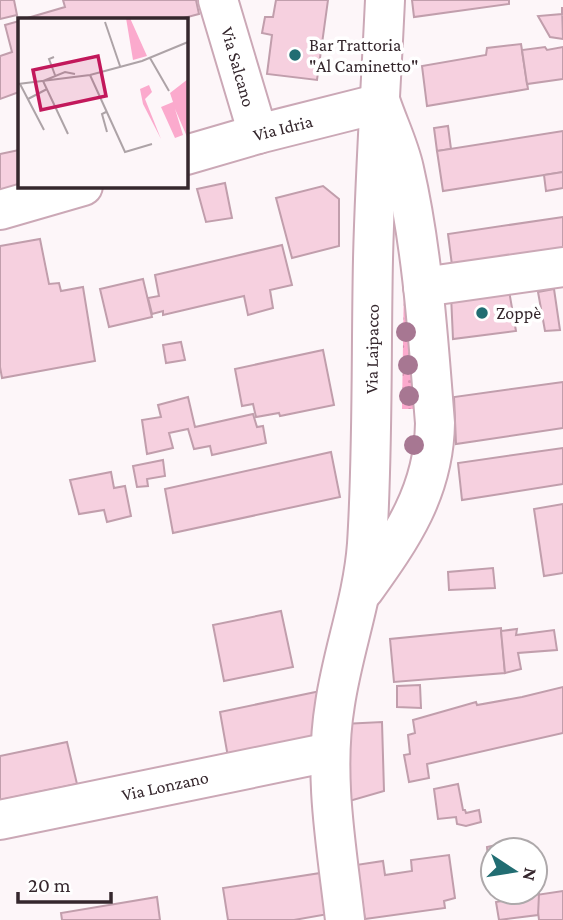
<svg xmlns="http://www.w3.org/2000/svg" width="563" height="920" font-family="'Crimson Pro',serif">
<defs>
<pattern id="grass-dots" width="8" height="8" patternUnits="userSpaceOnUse" patternTransform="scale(1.75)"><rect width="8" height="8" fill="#fbaacd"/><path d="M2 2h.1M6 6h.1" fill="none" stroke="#d892b0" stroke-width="1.8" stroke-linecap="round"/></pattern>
</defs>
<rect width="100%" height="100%" fill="#fdf6f9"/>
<path fill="url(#grass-dots)" d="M404 278 420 409H402Z"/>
<g fill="#f6d0df" stroke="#c19eac" stroke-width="2">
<path d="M0 0H14L17 15 0 19Z"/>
<path d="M63 0H196L199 14 180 19H24L65 7Z"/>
<path d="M276 0H328L317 80 267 74 272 35 262 33 265 17H273Z"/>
<path d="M412 0H509V4L414 17Z"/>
<path d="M562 7 563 39 550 37 538 16 562 14Z"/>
<path d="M19 21V92L0 99V56L12 52 5 25Z"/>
<path d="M521 44 528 89 427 106 422 66 486 55 487 48Z"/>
<path d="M545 47 547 50 563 47V79L527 84 522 50Z"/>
<path d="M448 126 451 149 437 151 434 128Z"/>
<path d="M563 131V172L443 191 437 151Z"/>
<path d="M19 150V186L0 195V154Z"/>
<path d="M563 172V188L546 191 544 175Z"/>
<path d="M225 183 232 218 206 222 197 189Z"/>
<path d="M323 186 339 199V246L292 258 276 198Z"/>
<path d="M563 217V256L453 273 448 234Z"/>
<path d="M40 239 49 284 59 283 61 291 83 287 95 361 2 378 0 367V246Z"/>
<path d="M282 245 292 285 270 290 273 308 248 315 244 296 163 315V311L152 314 148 298 159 296 155 275Z"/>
<path d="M143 279 152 317 109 327 100 289Z"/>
<path d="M508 285 516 331 453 339 451 295Z"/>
<path d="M554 289 560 330 545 331 538 292Z"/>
<path d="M181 342 185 360 166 363 163 345Z"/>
<path d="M323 350 334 405 280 416 279 413 256 417 253 404 242 406 235 369Z"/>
<path d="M563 382V428L456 444 454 397Z"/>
<path d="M188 397 195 427 253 414 257 427 263 426 266 443 212 455 210 446 194 449 188 429 169 433 173 448 147 454 142 420 161 417 158 405Z"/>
<path d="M563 448V484L462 500 458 463Z"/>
<path d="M331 452 340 497 173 533 165 489Z"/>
<path d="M163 460 165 476 147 479 148 486 137 487 133 466Z"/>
<path d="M111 472 114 488 125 486 131 516 107 522 104 510 79 514 70 480Z"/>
<path d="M563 504V573L544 576 534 509Z"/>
<path d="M493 568 495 588 449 590 448 572Z"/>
<path d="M281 611 293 667 224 681 213 625Z"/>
<path d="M501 628 505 673 394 682 390 639Z"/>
<path d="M517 629 516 635 554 630 557 650 518 653 521 669 505 673 501 631Z"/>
<path d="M420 685 421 708 397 707V686Z"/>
<path d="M563 687V733L427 764 429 778 409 782 404 755 410 754 408 735 415 733 413 720 476 702 477 705 522 697Z"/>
<path d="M325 690 320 738 228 757 220 712Z"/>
<path d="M382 722 384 791 346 802 343 724Z"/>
<path d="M67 742 77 784 0 800V756Z"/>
<path d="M458 784 463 810H465L466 813 479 810 481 822 466 826 457 824 456 817 438 819 434 789Z"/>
<path d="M505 843V850H493V858H488L487 847Z"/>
<path d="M449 855 455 898 444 901 445 908 365 919 356 865 383 861 385 875 412 871 411 860Z"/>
<path d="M327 872 334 913 294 920H228L223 888Z"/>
<path d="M563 891V920H539L536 895Z"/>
<path d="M539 894 538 915 499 920 496 902Z"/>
<path d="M157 897 160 920H62L61 913Z"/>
</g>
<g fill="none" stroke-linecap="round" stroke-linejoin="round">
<defs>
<g id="minor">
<path d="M218 0 258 134"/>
<path d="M186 155 258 134 381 103C388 124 399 146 404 169 423 252 428 338 435 423 434 491 402 537 364 590"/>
<path d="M0 210 83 186"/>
<path d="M423 287 563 267"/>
<path d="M0 820 330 752"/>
<path d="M345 920C337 849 323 776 335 704 343 650 363 599 367 544 373 449 371 354 373 259 375 173 381 86 385 0"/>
</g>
</defs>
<use href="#minor" stroke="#cba8b6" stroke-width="42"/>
<use href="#minor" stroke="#fff" stroke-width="38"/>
</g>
<g fill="#a77792">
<circle cx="406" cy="332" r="10"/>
<circle cx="408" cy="365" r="10"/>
<circle cx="409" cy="396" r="10"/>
<circle cx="414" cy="445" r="10"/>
</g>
<g fill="#216d72" stroke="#fff" stroke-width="2.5">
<circle cx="295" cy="55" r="7"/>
<circle cx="482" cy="313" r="7"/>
</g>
<g text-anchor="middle" stroke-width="7" stroke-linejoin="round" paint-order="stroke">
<g font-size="18" fill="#35272d" stroke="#fff" text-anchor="start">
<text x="309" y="51">Bar Trattoria<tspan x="309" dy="21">"Al Caminetto"</tspan></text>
<text x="496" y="319">Zoppè</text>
</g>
<g font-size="18" fill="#35272d" stroke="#fff">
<text transform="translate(238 67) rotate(74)" y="6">Via Salcano</text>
<text transform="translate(283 128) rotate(-14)" y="6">Via Idria</text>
<text transform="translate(372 349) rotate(-89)" y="6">Via Laipacco</text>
<text transform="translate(165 786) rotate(-12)" y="6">Via Lonzano</text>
</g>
</g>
<g transform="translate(18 18)">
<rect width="170" height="170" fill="#fdf6f9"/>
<path d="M108 0H112L129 38 115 42ZM170 61V121L157 91 165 117 157 120 143 89 155 84 152 75ZM131 67 134 74 127 81 143 121 125 86 122 71Z" fill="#fbaacd"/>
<path fill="none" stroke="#ada3a7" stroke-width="2" d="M87 4 102 48M36 39 31 41 37 57M132 40 151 73M72 57 107 134 134 126M0 66 72 57 124 43 170 24M2 66 26 112M10 81 29 71M88 94 84 96 89 114M50 116 25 63 47 54 57 56"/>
<path fill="#c2185b" fill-opacity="0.15" stroke="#c2185b" stroke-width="3.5" d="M80 38 88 78 23 92 15 52Z"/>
<rect width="170" height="170" fill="none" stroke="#35272d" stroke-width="3.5"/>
</g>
<g transform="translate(514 871) rotate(102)"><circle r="33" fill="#ffffff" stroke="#aea9ab" stroke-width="2"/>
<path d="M0-5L12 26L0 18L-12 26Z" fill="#216d72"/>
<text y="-10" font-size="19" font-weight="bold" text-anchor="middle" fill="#35272d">N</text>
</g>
<path d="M18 892v10h93v-10" fill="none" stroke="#35272d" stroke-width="3.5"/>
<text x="28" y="892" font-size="21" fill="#35272d" stroke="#ffffff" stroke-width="5" paint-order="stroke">20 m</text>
</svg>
